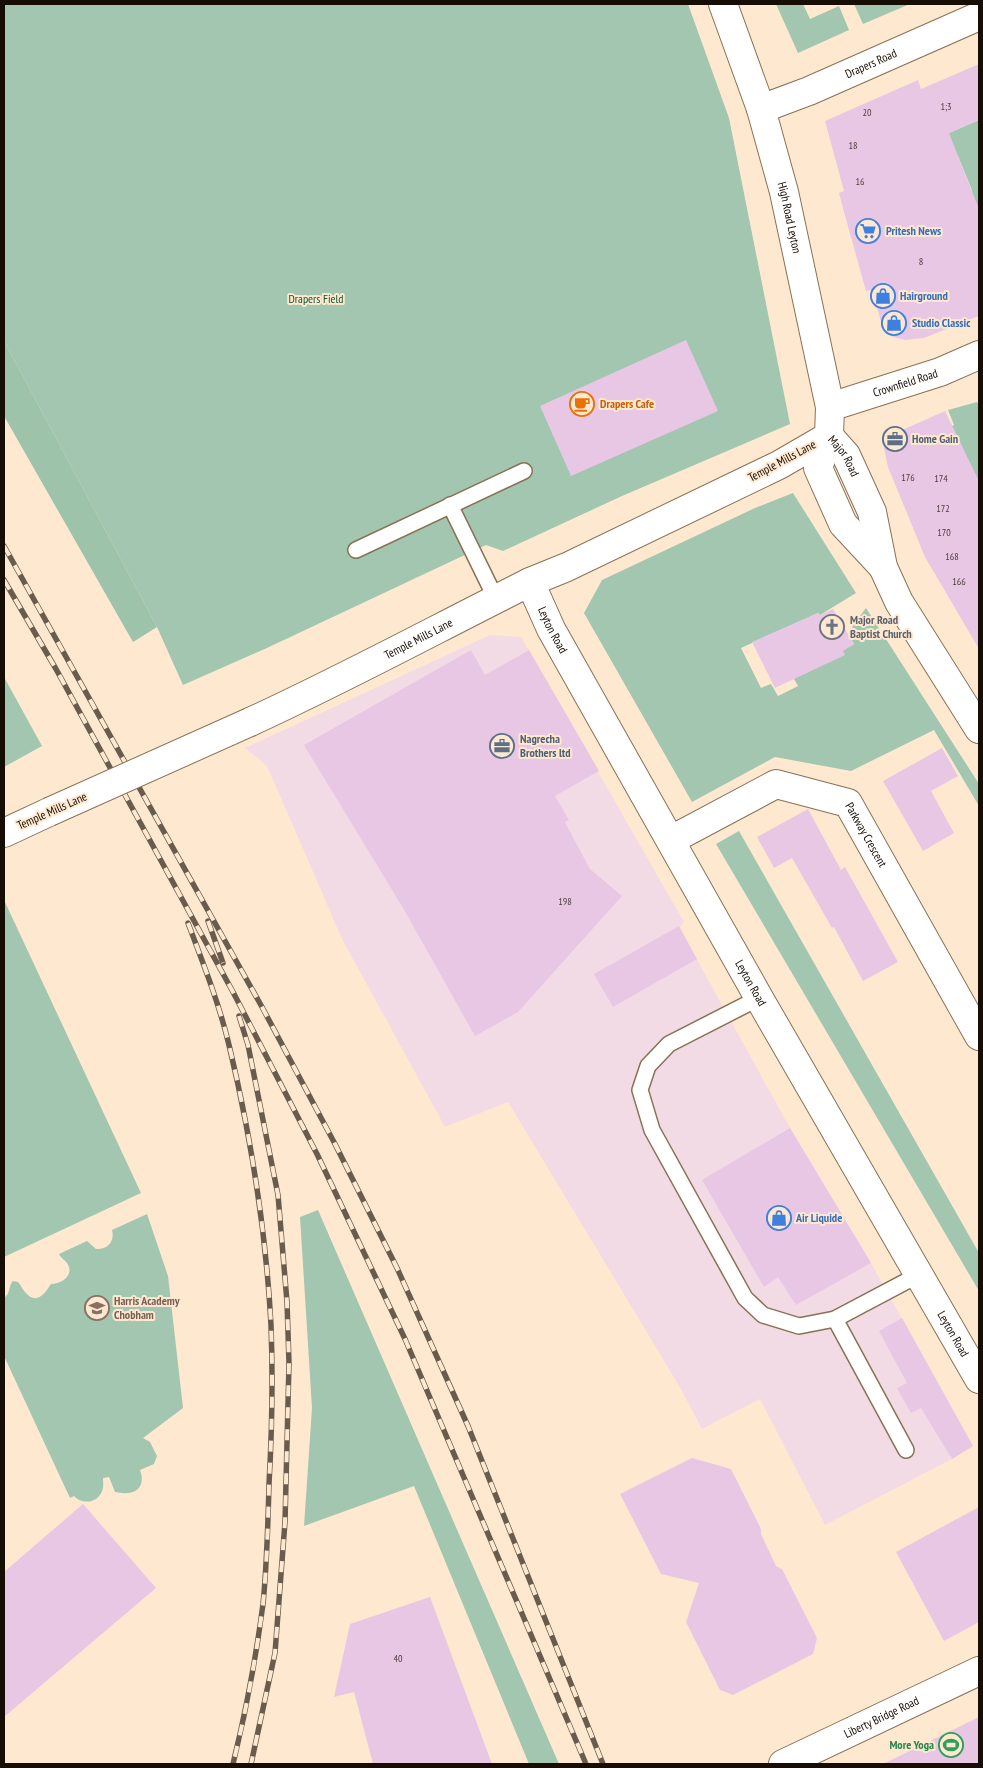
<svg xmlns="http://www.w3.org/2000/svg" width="983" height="1768" font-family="'PT Sans Narrow',sans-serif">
<rect width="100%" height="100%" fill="#fee9d0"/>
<path fill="#f3dbe6" d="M490 635 521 637 684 922 679 927 790 1128 871 1263 973 1446 952 1459 825 1525 760 1399 702 1429 678 1384 508 1102 445 1127 343 941 267 766 245 748Z"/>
<g fill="#a2c6af">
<path d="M4 4H688L729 118 790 424 622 496 503 551 486 545 269 647 183 685 157 627 4 341Z"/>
<path d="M776 4H803L810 19 839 6 849 30 798 53Z"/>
<path d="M854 4H910L863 24Z"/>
<path d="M979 120V232L975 234 979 243V261L956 210 972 190 958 156 927 167 942 136Z"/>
<path d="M977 402 979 406V489L954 501 926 439 954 425 948 410Z"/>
<path d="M793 493 856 593 820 615 818 613 741 648 761 688 771 684 778 696 798 686 794 679 854 644 850 637 853 625 866 608 979 784V806L934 730 851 771 775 757 692 802 584 613 602 580 755 508Z"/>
<path d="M4 677 42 746 4 767Z"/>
<path d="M739 831 979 1253V1291L716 844Z"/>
<path d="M4 900 141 1193 4 1257Z"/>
<path d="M318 1210 559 1764H529L414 1486 304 1526 312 1408 300 1217Z"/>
<path d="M147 1214 168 1276 183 1408 143 1438 150 1442 157 1456 154 1464 140 1470C147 1490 132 1496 115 1492L109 1477 103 1478C103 1482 104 1487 102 1491 98 1503 82 1505 74 1496L70 1498 4 1356V1298C11 1293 8 1286 13 1281L18 1282C21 1285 22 1289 25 1292 37 1306 45 1293 51 1284 62 1284 75 1275 67 1263 65 1260 61 1258 59 1254L87 1241 96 1249C108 1250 115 1241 112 1230Z"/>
</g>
<path fill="#9dc3aa" d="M4 341 157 627 133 642 4 416Z"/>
<g fill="#e8c7e4">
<path d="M979 64V120L949 133 979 209V316L924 338 905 340 893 337 887 333 882 325 872 290 866 291 844 212 839 193 844 191 825 121 918 80 921 89Z"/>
<path d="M686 340 718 411 571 476 540 406Z"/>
<path d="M945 411 979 481V649L925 557 888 467 882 439Z"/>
<path d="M833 609 854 644 843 651 845 655 775 688 752 642 818 613 820 615Z"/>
<path d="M471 650 485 675 529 650 599 771 555 796 569 820 565 822 590 869 622 896 518 1012 475 1036 403 908 304 745Z"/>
<path d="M942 748 958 776 931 791 954 833 923 851 883 781Z"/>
<path d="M808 809 841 870 845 867 898 962 863 981 834 927 832 928 792 858 774 868 757 837Z"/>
<path d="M679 926 697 959 613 1007 594 974Z"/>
<path d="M790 1128 871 1263 796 1305 778 1277 764 1287 702 1180Z"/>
<path d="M902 1318 973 1446 952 1459 921 1408 911 1413 897 1388 907 1383 879 1331Z"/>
<path d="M692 1458 731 1469 761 1529V1534L776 1566 782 1569 817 1638 813 1654 733 1695 720 1690 686 1622 699 1583 661 1574 620 1494Z"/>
<path d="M83 1504 156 1588 4 1717V1572Z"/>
<path d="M979 1507V1622L944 1641 896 1552Z"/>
<path d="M430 1597 492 1764H373L354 1692 334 1697 350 1624Z"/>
<path d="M979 1717V1764H883Z"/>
</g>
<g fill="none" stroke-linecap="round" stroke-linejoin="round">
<defs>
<g id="lane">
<path d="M450 505 496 599"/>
<path d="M356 550 524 471"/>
<path d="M759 998 669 1044 648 1066 640 1090 652 1130 745 1298 763 1315 799 1326 835 1319 920 1274"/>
<path d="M835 1319 906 1450"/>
</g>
<g id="street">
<path id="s1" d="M761 109 809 91 979 16"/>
<path id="s2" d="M250 722C344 679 436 629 530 582"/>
<path d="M4 833 49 812"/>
<path id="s3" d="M671 840 776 784 848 803 979 1036"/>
</g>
<g id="secondary">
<path id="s4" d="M830 407 940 372 979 355"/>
<path id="s5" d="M829 436 779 465 567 567 530 582 551 629 759 998 979 1379"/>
<path id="s6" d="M783 1764 979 1671"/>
</g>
<g id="primary">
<path id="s7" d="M723 4 761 109 784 192 830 407 829 436 818 468 843 524 883 567"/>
<path id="s8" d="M829 436 846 455 872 512 883 567 899 602 979 729"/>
</g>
</defs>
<use href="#lane" stroke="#887155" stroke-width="18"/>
<use href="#street" stroke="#887155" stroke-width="30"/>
<use href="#secondary" stroke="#887155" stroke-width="30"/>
<use href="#primary" stroke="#887155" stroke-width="30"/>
<use href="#lane" stroke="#fff" stroke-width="15"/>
<use href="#street" stroke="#fff" stroke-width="28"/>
<use href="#secondary" stroke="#fff" stroke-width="28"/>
<use href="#primary" stroke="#fff" stroke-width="28"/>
<defs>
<g id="rail">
<path d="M4 546 262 1007 335 1144 397 1268 468 1426 603 1764"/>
<path d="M4 580 56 669 233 992 317 1154 405 1339 586 1764"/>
<path d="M208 921 223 963"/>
<path d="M188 923C203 963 219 1003 229 1045 251 1137 266 1231 271 1325 273 1378 272 1431 269 1484 268 1524 267 1564 263 1604 256 1658 246 1711 233 1764"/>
<path d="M239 1016 248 1045 278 1195 287 1302 289 1363 285 1522 275 1653 251 1764"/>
</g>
</defs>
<use href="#rail" stroke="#695c4d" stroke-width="5.5"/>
<use href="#rail" stroke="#fee9d0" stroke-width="4" stroke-dasharray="11" stroke-linecap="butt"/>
<defs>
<path id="street-bridge" d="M49 812 250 722"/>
</defs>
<use href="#street-bridge" stroke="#887155" stroke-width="30" stroke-linecap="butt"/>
<use href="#street-bridge" stroke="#fff" stroke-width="28"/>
</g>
<defs>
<symbol id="supermarket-ring" viewBox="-11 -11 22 22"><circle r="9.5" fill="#fee9d0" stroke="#3f7fe0" stroke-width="1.5"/><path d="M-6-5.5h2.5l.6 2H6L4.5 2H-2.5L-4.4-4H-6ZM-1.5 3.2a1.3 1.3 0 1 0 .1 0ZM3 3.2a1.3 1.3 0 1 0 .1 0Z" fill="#3f7fe0"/></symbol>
<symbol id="shop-ring" viewBox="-11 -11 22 22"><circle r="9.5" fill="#fee9d0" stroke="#3f7fe0" stroke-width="1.5"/><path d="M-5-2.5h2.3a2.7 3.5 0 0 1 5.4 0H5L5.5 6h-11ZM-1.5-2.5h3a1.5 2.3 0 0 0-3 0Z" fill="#3f7fe0"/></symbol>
<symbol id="cafe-ring" viewBox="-11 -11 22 22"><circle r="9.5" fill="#fee9d0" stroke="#e8710a" stroke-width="1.5"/><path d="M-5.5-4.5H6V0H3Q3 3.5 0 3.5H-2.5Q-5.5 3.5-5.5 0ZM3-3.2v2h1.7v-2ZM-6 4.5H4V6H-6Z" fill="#e8710a"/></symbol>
<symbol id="office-ring" viewBox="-11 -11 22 22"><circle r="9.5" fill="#fee9d0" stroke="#5c6f8a" stroke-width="1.5"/><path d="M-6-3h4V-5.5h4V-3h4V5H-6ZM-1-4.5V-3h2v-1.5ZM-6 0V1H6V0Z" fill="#5c6f8a"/></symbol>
<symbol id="church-ring" viewBox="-11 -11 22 22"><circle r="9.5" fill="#fee9d0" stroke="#6b7280" stroke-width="1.5"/><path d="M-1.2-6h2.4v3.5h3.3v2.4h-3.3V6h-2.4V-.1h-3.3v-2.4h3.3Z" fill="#6b7280"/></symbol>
<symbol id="school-ring" viewBox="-11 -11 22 22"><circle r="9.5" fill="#fee9d0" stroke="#8d6e63" stroke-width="1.5"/><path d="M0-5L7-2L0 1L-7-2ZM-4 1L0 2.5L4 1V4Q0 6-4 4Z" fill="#8d6e63"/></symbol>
<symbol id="stadium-ring" viewBox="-11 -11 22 22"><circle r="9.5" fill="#fee9d0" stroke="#2e9e5b" stroke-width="1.5"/><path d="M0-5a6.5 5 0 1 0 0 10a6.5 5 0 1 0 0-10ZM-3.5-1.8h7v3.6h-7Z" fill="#2e9e5b"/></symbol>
</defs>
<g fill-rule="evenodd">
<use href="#supermarket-ring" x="854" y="217" width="28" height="28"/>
<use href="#shop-ring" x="869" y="282" width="28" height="28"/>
<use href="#shop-ring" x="880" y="309" width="28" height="28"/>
<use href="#cafe-ring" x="568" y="390" width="28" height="28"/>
<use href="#office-ring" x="881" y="425" width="28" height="28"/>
<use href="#church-ring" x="818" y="613" width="28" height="28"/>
<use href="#office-ring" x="488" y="732" width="28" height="28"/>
<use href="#shop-ring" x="765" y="1204" width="28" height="28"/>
<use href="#school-ring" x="83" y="1294" width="28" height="28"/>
<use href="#stadium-ring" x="937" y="1731" width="28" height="28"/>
</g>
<g text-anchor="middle" stroke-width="4" stroke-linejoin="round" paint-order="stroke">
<g font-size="10" fill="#4a3c3c">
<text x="946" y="110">1;3</text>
<text x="867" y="116">20</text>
<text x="853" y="149">18</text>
<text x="860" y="185">16</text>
<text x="921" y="265">8</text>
<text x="908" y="481">176</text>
<text x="941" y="482">174</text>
<text x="943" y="512">172</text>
<text x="944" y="536">170</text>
<text x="952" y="560">168</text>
<text x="959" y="585">166</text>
<text x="565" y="905">198</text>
<text x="398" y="1662">40</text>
</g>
<g font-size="12" fill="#160d04" stroke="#fee9d0">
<text dy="4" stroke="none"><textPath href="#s1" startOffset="119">Drapers Road</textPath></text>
<text dy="4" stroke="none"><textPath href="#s7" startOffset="224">High Road Leyton</textPath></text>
<text dy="4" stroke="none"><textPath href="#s4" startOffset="79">Crownfield Road</textPath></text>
<text dy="4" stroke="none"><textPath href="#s8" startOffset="25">Major Road</textPath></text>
<text transform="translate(782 461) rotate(-28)" y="4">Temple Mills Lane</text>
<text dy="4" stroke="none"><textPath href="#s5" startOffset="386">Leyton Road</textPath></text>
<text dy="4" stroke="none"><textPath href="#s2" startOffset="188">Temple Mills Lane</textPath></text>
<text transform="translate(52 811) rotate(-24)" y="4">Temple Mills Lane</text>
<text dy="4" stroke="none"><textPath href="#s3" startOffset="230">Parkway Crescent</textPath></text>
<text dy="4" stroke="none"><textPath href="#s5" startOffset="791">Leyton Road</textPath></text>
<text dy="4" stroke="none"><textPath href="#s5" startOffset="1196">Leyton Road</textPath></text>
<text dy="4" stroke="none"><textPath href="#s6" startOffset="109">Liberty Bridge Road</textPath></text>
</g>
<g font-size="12" font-weight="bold" fill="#366cbe" stroke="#fee9d0" text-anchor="start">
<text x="886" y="235">Pritesh News</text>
<text x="900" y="300">Hairground</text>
<text x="912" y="327">Studio Classic</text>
<text x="796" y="1222">Air Liquide</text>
</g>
<g font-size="12" fill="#0e5030" stroke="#fee9d0">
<text x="316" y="303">Drapers Field</text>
</g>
<g font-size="12" font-weight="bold" fill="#c56008" stroke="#fee9d0" text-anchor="start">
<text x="600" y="408">Drapers Cafe</text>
</g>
<g font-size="12" font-weight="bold" fill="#4e5e75" stroke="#fee9d0" text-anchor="start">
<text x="912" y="443">Home Gain</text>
<text x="520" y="743">Nagrecha<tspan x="520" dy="14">Brothers ltd</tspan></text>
</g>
<g font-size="12" font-weight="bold" fill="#5b616d" stroke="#fee9d0" text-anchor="start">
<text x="850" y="624">Major Road<tspan x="850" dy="14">Baptist Church</tspan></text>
</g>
<g font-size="12" font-weight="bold" fill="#785e54" stroke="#fee9d0" text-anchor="start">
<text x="114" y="1305">Harris Academy<tspan x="114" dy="14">Chobham</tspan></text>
</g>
<g font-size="12" font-weight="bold" fill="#27864d" stroke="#fee9d0" text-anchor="end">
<text x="934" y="1749">More Yoga</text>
</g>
</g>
<rect width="983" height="1768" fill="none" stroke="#160d04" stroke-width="10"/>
</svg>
